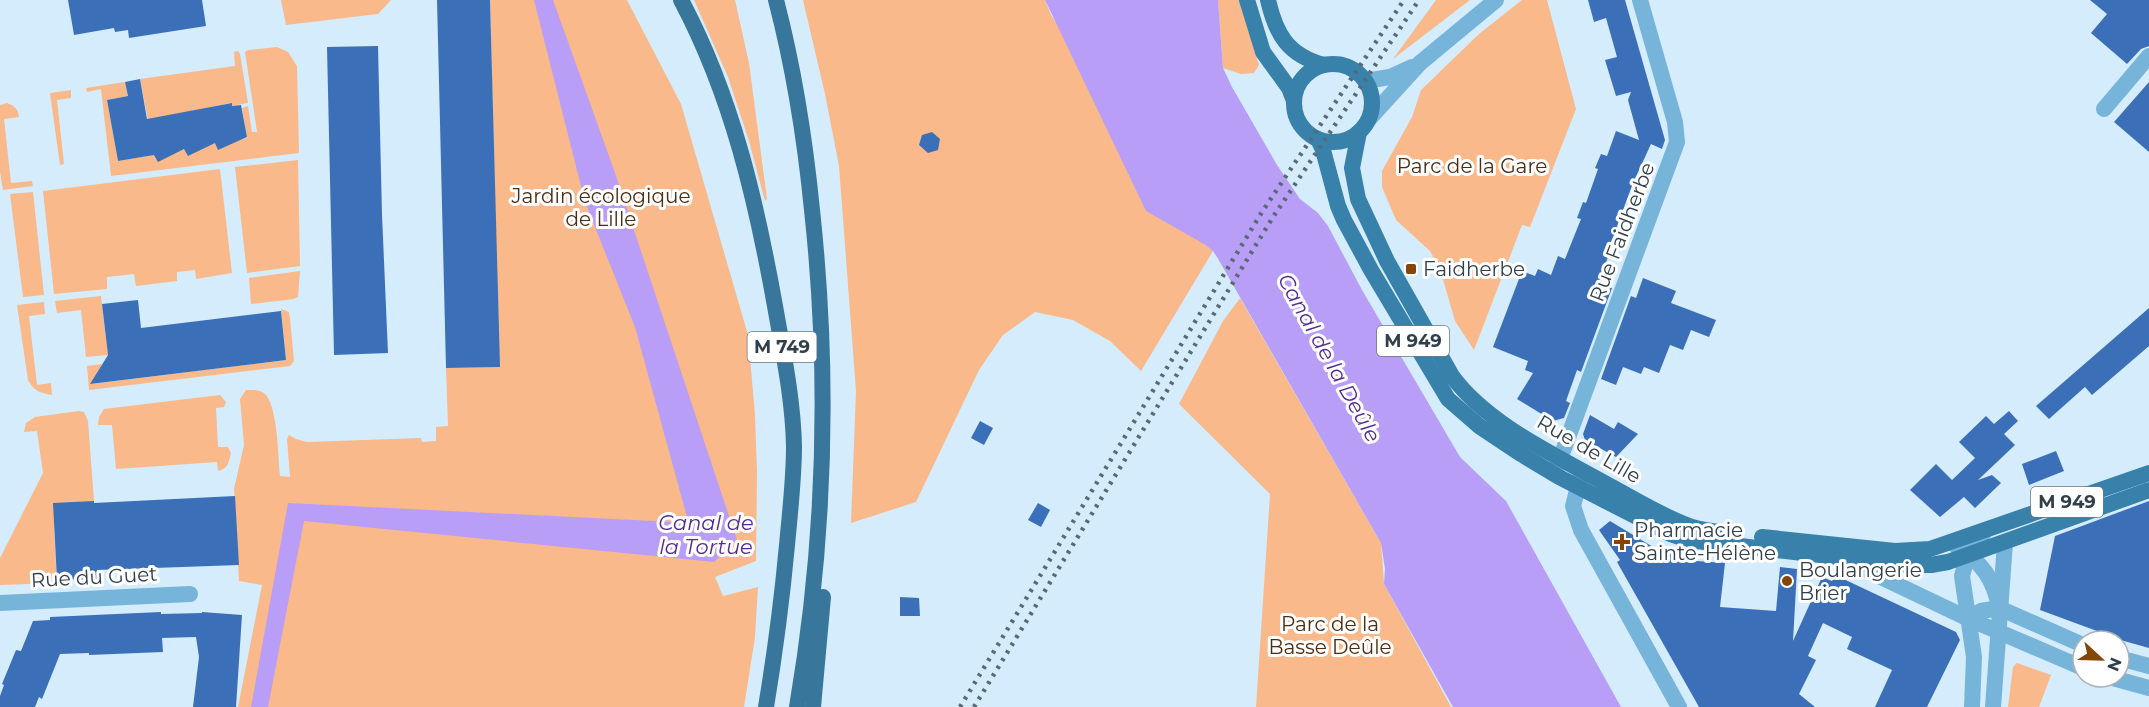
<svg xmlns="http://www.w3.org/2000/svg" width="2149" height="707" font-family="Montserrat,sans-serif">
<rect width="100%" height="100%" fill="#d5ecfc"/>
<g fill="#f9b98a">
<path d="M281 0H391L378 14 286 25Z"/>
<path d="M490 0H627L681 104 748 335 755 415 757 472 756 561 715 577 723 596 758 587 755 637 744 707H238L262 585 239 581 234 489 244 445 240 399 246 390C252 390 258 389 264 393 278 404 278 458 280 476L290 477 287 439 289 435 296 439 307 442 421 438 422 442 436 441V427L448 426 446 368 499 367Z"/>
<path d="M694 0H735L749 63 767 199 765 201 749 141 728 77Z"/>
<path d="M803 0H1045L1051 15 1204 244 1213 251 1141 371 1110 341 1073 320 1035 312 1003 335 979 370 916 502 851 523 856 391 839 166 825 94Z"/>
<path d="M1218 0H1239L1259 65 1254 73 1241 74 1223 68Z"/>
<path d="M1436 0H1470L1393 59Z"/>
<path d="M1522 0H1547L1576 109 1530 227 1522 225 1474 350 1455 321 1440 269 1430 251 1396 220 1382 187V171L1412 117 1421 90 1479 34Z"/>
<path d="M277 47 288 52 297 66 299 153 111 176 101 89 87 92 86 88 125 82 128 96 107 100 118 161 187 149 188 156 208 145 217 142 219 149 239 139 247 138 242 108 248 106 252 132H257L245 52 248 50Z"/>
<path d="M238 51 240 54 248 103 232 106 231 103 148 120 140 79 235 66 234 52Z"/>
<path d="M71 90V98L57 100 64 164 60 165 50 93Z"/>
<path d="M7 103C15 106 18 109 19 117L4 119 11 183 32 181 33 186 3 190 0 172V105Z"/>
<path d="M298 160 300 266 247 273 235 167Z"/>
<path d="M220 169 232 273 196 279 195 270 177 272V281L136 286 134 274 107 277V289L54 294 43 191Z"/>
<path d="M33 192 44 295 23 297 10 194Z"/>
<path d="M300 271 298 297 294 299 251 304 249 278Z"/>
<path d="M101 296 108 355 86 357 81 310 57 313 55 301Z"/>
<path d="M1240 298 1381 543 1384 584 1451 707H1256L1270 494 1179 404 1223 321Z"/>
<path d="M44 302 45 314 29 316 37 385 51 383 52 395C40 393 34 391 28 380L17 305Z"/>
<path d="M281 309 289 312 290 318 294 361 290 366 89 390 87 366 102 364 91 384 286 360Z"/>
<path d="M220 395 226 402 224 407 216 408 218 447H228L231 453C229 462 228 469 218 471L217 462 116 469 112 425H98L99 417 104 409Z"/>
<path d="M79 411 84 412 88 421 94 501 54 528 57 583 0 585V558L43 473 37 431 24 432 26 423 35 417Z"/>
<path d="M2017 663 2051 675 2039 707H2008L2013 667Z"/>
</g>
<g fill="#b89ef7">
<path d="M534 0H553L614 170 737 540 714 562 304 521 268 707H251L288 503 674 522 687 517 635 327 585 202Z"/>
<path d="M1045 0H1218L1223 68 1232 87 1277 165 1300 199 1318 213 1328 226 1362 290 1460 457 1506 501 1621 707H1453L1384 584 1385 569 1381 543 1217 257 1213 251 1204 244 1146 211Z"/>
</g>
<g fill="#3b70b9">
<path d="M68 0H202L206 26 129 38 128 30 115 32 114 28 74 35Z"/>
<path d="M437 0H490L500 367 446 368Z"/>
<path d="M1588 0H1625L1665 140 1662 149 1651 144 1633 183 1609 248H1611L1599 283 1612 288 1581 372 1577 370 1566 401 1570 403 1564 418 1553 421 1517 399 1533 373 1525 370 1528 361 1493 347 1522 271 1535 276 1538 269 1551 275 1558 256 1565 259 1581 219 1577 218 1583 202 1586 203 1598 169 1595 168 1601 154 1607 156 1616 131 1639 140 1628 100 1631 92 1616 96 1605 60 1617 57 1606 18 1594 22Z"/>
<path d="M2090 0H2149V46L2141 49 2127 64 2091 33 2107 14Z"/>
<path d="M378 46 382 215 388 353 334 355 327 47Z"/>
<path d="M140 79 147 119 232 103V106L241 105 247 137 218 150 215 143 188 156 184 149 158 162 154 155 118 161 107 100 128 96 125 82Z"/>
<path d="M2149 82V152L2114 122Z"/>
<path d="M932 132 940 139 938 150 928 153 919 145 922 135Z"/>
<path d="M1643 278 1676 291 1671 303 1716 320 1709 337 1691 330 1683 350 1670 345 1659 373 1644 367 1641 374 1623 367 1616 385 1601 379 1631 296 1636 298Z"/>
<path d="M138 300 141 328 281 311 286 360 90 384 108 355 102 304Z"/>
<path d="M2149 308V346L2092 395 2085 387 2049 419 2036 406Z"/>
<path d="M2009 411 2018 421 2004 434 2015 445 1978 480 1992 475 2001 483 1975 508 1964 497 1940 517 1910 490 1936 464 1952 480 1975 458 1959 442 1986 416 1994 424Z"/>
<path d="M1590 415 1614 429 1618 422 1638 434 1616 457 1585 440 1583 434Z"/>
<path d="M980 421 993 428 984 445 971 438Z"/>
<path d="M2056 451 2064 471 2029 485 2022 464Z"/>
<path d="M235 496 239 565 97 570 98 579 57 580 53 503 94 501V503Z"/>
<path d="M2149 501V648L2124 641 2040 610 2055 536Z"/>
<path d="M1038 503 1050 510 1041 527 1028 520Z"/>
<path d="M1610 521 1658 550 1697 561 1725 563 1720 607 1776 611 1780 567 1797 569 1793 641 1822 577 1832 581 1835 575 1956 632 1960 640 1927 707H1875L1892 670 1847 649 1852 637 1823 623 1808 656 1816 660 1799 694 1815 707H1699L1617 562 1620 560 1599 530Z"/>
<path d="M900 597 919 598 920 616H900Z"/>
<path d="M161 612V614L202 613V612L242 615 236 707H193L199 657 196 637 162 638 163 652 89 655V653L60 654 42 699 39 697 35 707H0V696L4 685 2 684 16 650 21 651 33 621 50 620V617Z"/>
</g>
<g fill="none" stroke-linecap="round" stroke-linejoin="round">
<g stroke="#76b4da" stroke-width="16">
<path d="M1365 81 1390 77 1412 67"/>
<path d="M2104 109 2149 56"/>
<path d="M1369 119 1420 63 1496 0"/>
<path d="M1556 470 1677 142 1675 122 1640 0"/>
<path d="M1581 475 1573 506 1581 530 1679 707"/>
<path d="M0 603 190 594"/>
<path d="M1969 619 2083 668"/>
<path d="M1969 619 1981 611 1999 608 2083 645"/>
<path d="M2119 658 2149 666"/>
<path d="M2109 677 2149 688"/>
</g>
<g stroke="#76b4da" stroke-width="16">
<path d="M1951 542C1975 559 1989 569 1997 598"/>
<path d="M1841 558 1969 619"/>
<path d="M1972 707 1974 657 1962 576 1966 561 1985 531"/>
<path d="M1993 707 2005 543"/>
</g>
<g stroke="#3881aa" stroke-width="16">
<path d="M1247 0 1263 52 1289 88 1294 101"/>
<path d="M1268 0C1276 35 1288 55 1324 65"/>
<circle cx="1333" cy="103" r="39"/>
<path d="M1359 132 1352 168 1358 199 1387 261 1452 376C1488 425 1557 456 1610 486 1636 500 1663 517 1692 527 1705 531 1719 532 1733 534"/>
<path d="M1318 139 1323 150 1338 206 1344 220 1371 270 1448 399 1479 426 1521 454 1559 477 1670 534 1688 540 1705 542 1908 565H1931L1948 562 2149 490"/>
<path d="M1762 537 1895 551 1930 549 2149 473"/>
</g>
<g stroke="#38779b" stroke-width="16">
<path d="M681 0C732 96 756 200 775 306 783 352 793 399 794 446 794 479 790 512 787 545 782 599 775 653 766 707"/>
<path d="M776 0C794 69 805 139 812 210 830 376 825 543 797 707"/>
<path d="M813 707 823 597"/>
</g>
<g stroke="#596a75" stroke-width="4.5" stroke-dasharray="3 6" stroke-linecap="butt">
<path d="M960 707 1262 212 1404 0"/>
<path d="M974 707 1273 217 1419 0"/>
</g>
</g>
<g fill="#844608" stroke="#fff" stroke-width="2">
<rect x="1405" y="263" width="12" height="12" rx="3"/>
<path d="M1619 533h6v6h6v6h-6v6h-6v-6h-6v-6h6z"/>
<circle cx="1787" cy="581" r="6"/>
</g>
<g text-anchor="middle" stroke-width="6" stroke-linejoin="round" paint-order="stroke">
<g fill="#fff" stroke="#6e7980" stroke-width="1.5">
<rect x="1377" y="326" width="72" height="30" rx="4.5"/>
<rect x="747.5" y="332" width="69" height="30" rx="4.5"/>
<rect x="2031" y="487" width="72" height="30" rx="4.5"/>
</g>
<g font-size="18" font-weight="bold" fill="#303f49">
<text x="1413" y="347">M 949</text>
<text x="782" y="353">M 749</text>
<text x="2067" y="508">M 949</text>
</g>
<g font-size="20" fill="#4d2c11" stroke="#fff">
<text x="1472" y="173">Parc de la Gare</text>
<text x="601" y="203">Jardin écologique<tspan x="601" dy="23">de Lille</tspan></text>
<text x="1330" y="631">Parc de la<tspan x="1330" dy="23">Basse Deûle</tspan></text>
</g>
<g font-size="20" fill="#303f49" stroke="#fff">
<text transform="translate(1622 232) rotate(-69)" y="7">Rue Faidherbe</text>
<text transform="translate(1589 449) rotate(30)" y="7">Rue de Lille</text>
<text transform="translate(94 577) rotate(-3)" y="7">Rue du Guet</text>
</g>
<g font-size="20" fill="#303f49" stroke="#fff" text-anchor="start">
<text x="1423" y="276">Faidherbe</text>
<text x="1634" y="537">Pharmacie<tspan x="1634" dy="23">Sainte-Hélène</tspan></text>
<text x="1799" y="577">Boulangerie<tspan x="1799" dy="23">Brier</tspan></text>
</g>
<g font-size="21" font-style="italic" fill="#542c91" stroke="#fff">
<text transform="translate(1329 358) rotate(61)" y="7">Canal de la Deûle</text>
<text x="706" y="530">Canal de<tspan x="706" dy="24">la Tortue</tspan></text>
</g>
</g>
<g transform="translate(2101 659) rotate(112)"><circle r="28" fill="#ffffff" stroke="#acb2b6" stroke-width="1.5"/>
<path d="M0-4.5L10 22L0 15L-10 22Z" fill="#844608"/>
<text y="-9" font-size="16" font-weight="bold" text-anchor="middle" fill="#303f49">N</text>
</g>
</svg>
